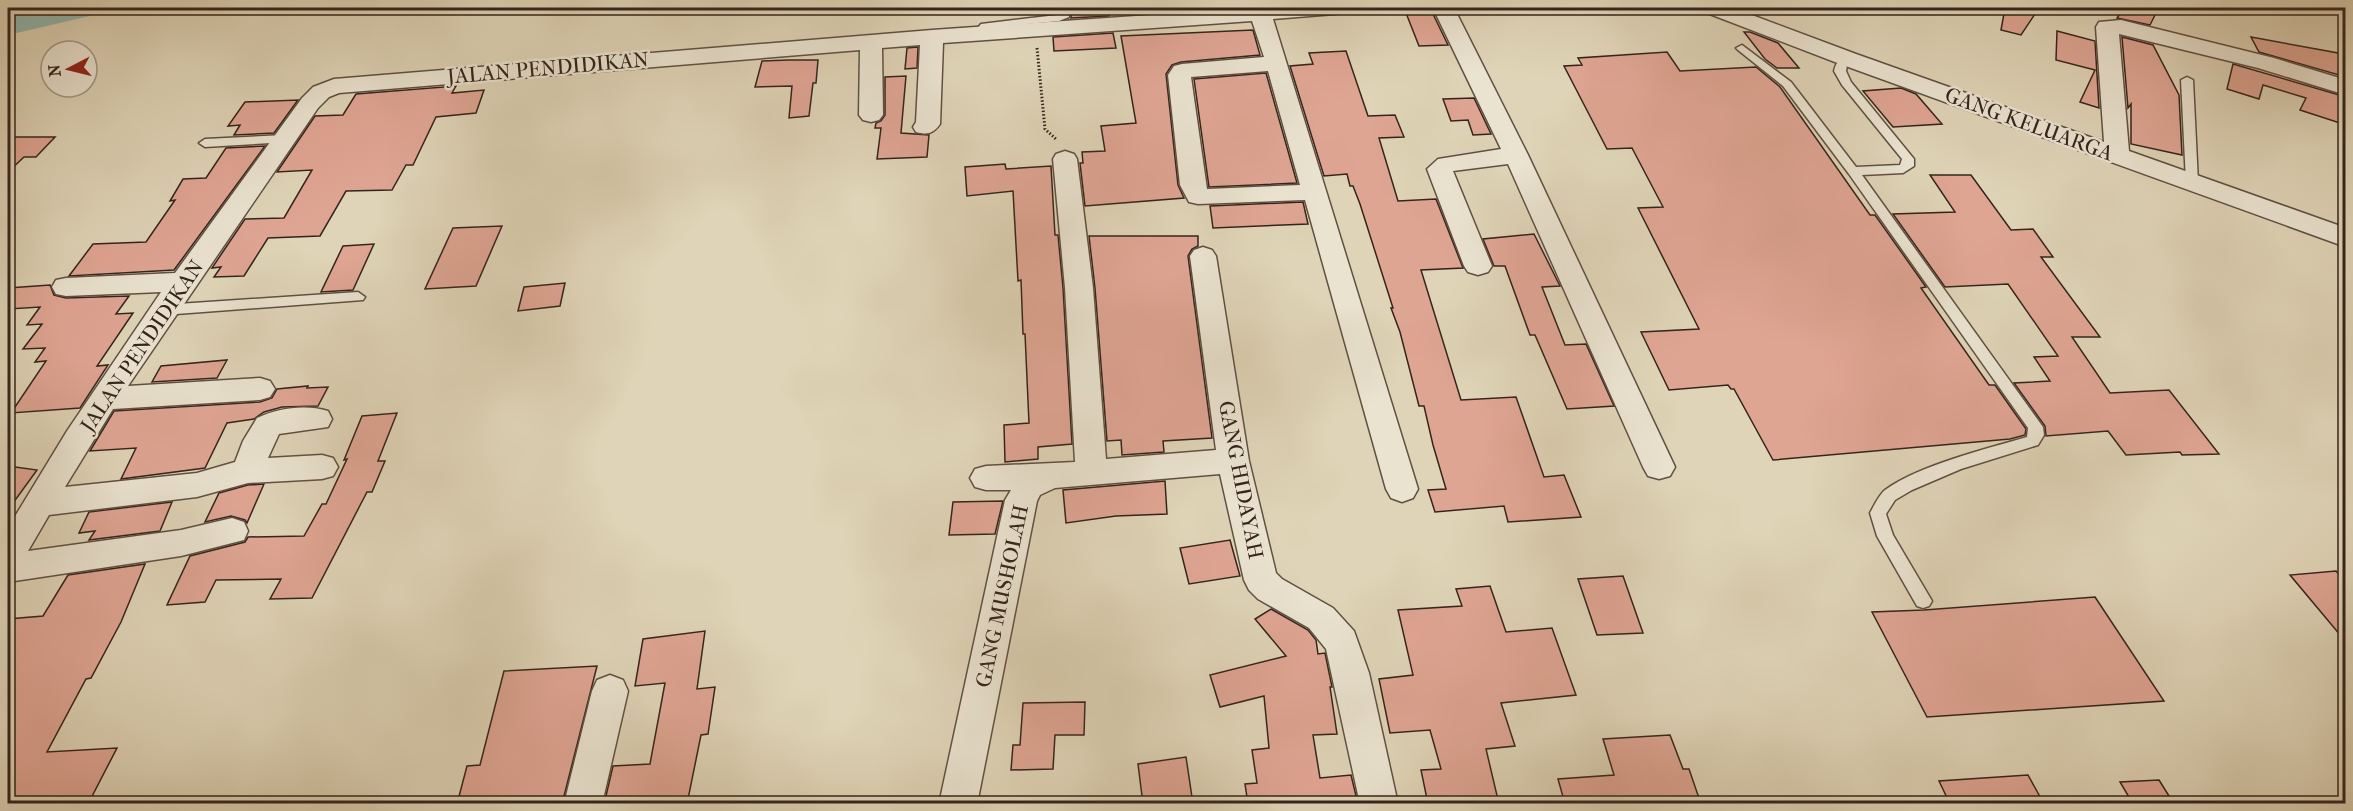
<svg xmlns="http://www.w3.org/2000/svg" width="2353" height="811" font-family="'IM FELL French Canon',serif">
<rect width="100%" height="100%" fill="#dfd4b7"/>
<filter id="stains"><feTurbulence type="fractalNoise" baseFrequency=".00333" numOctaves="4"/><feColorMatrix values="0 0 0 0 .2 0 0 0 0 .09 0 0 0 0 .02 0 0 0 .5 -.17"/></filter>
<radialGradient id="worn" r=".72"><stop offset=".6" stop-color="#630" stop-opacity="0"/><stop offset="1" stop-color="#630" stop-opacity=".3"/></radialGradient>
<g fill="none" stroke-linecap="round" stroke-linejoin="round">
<path fill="#93b8b0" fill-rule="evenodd" d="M40 8H99L94 15 8 35V15Z"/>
</g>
<g fill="#dfa593" stroke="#35241c" stroke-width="1.5">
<path d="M1071 8H1107L1109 16 1071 18Z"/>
<path d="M2005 8H2039L2021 35 2001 30Z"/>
<path d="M2124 8H2131L2155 15 2150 25 2117 18Z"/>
<path d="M1432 12 1448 45 1419 46 1406 13Z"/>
<path d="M1253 30 1260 55 1181 62 1172 65 1166 74 1178 185 1184 198 1085 206 1080 163H1083L1082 152 1105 151 1101 126 1136 123 1121 36Z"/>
<path d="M2057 31 2095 41 2099 108 2080 102 2095 70 2056 60Z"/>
<path d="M1744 32H1750L1778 43 1799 68H1777L1765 59Z"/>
<path d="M1113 33 1116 48 1054 51 1053 37Z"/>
<path d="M2122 37 2153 45 2179 95 2182 155 2131 144V104L2128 108Z"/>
<path d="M2251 37 2338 53 2346 77 2259 52Z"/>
<path d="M918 47 917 68 905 69 907 48Z"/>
<path d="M1346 51 1368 116 1395 115 1404 137 1379 138 1398 201 1436 199 1463 268 1421 270 1461 400 1516 397 1544 477 1564 475 1581 517 1508 522 1504 506 1435 512 1428 490 1446 489 1433 445 1424 406H1419L1400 332 1391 308H1393L1360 204 1353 186H1350L1347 174 1324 176 1290 66 1313 64 1309 53Z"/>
<path d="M1667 52 1680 71 1756 67 1780 87 1870 215H1875L1926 287 1921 288 1989 385H1995L2026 429 2025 435 2010 439 1773 460 1734 389H1731L1728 385 1669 390 1641 332 1699 329 1638 208 1663 207 1632 148 1607 149 1564 66 1582 65 1578 58Z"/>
<path d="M789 60H818L816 83H813L809 116 789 118 792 86 755 87 762 61Z"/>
<path d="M2233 64 2346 97V125L2300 110 2306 98 2263 85 2259 99 2227 89Z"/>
<path d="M1266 73 1297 183 1209 187 1194 79Z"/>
<path d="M906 76 901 133 929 135 927 157 877 159 881 128H875L876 123 881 121 885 115V77Z"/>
<path d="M456 86 452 93 484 90 476 113 436 117 413 165H406L392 190 346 191 320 236 268 238 244 276 214 277 221 267 212 268 245 219 284 218 312 170 277 172 315 116 343 115 356 94Z"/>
<path d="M1901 88 1916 94 1942 124 1893 127 1863 91Z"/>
<path d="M1474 98 1491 134 1473 135 1468 120 1451 121 1443 99Z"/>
<path d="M298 100 274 133 234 135 240 125 228 126 245 102Z"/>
<path d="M8 137H55L36 157H24L8 172Z"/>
<path d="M265 146 174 270 69 276 93 244 146 242 175 200 170 201 183 179 206 178 226 148Z"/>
<path d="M1005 164 1006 169 1051 166 1055 235H1058L1063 288 1072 444 1038 447V459L1005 462 1004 425 1029 423 1025 334H1023L1021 280 1018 281 1013 191 967 196 965 167Z"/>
<path d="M1930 175H1971L2011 230 2033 229 2053 257H2041L2100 337H2072L2110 393 2169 390 2219 454 2182 455 2180 452 2126 455 2108 431 2046 436 2045 426 2014 383 2050 381 2034 357 2058 356 2008 284 1945 287 1893 214 1955 212Z"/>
<path d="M1303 202 1308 224 1213 228 1210 206Z"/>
<path d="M502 226 476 286 425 289 453 228Z"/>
<path d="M1534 234 1560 286 1542 287 1565 345 1586 344 1614 406 1567 409 1535 335H1530L1505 266H1494L1483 239Z"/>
<path d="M1089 236H1198V246L1192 249 1188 256 1212 438 1163 441 1164 452 1122 455 1121 440 1107 441 1095 288Z"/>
<path d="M374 244 353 290 321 292 343 246Z"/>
<path d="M565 283 560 306 518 311 524 287Z"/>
<path d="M50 285 54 295 66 298 129 296 116 314 133 313 97 366 108 365 80 408 11 413 46 361 35 362 45 348 23 349 42 324 27 325 40 307 8 309V288Z"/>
<path d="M227 360 217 378 152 382 161 366Z"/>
<path d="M308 386 307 388 328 387 318 406 282 407 264 412 254 419 227 423 205 468 121 479 136 448 90 451 114 411 260 402 272 398 277 389Z"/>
<path d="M397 413 378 461H385L372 492H367L312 598 270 599 281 579 216 580 205 602 167 605 190 556 245 542 248 537 304 536 322 504H326L347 459 344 460 362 416Z"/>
<path d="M8 466 37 470 8 510Z"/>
<path d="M1165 481 1167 514 1116 516 1066 523 1063 490Z"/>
<path d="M264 484 247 523 245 520 231 516 205 522 219 493 248 485Z"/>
<path d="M1003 501 995 534 949 535 953 502Z"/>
<path d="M172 502 160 531 89 540 95 531 79 533 89 512Z"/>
<path d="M1230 540 1240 576 1189 584 1180 548Z"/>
<path d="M145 564 121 622 91 678 86 679 47 752 117 748 88 804H8V619L43 616 68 575Z"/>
<path d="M2336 571 2346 582V642L2290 575Z"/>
<path d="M1623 576 1643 633 1597 635 1578 579Z"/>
<path d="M1490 586 1506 632 1552 628 1576 695 1501 703 1515 746 1486 749 1499 804H1428L1421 770 1441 769 1430 730 1390 733 1379 679 1413 675 1398 610 1462 606 1456 589Z"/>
<path d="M2095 597 2164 701 1927 717 1872 612 1924 610Z"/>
<path d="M1271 609 1308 630 1316 640 1318 654 1325 653 1332 687H1330L1337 734 1313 735 1320 778 1351 775 1358 804H1248L1245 784 1257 783 1252 750 1269 748 1264 696 1220 707 1210 675 1286 656 1255 619Z"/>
<path d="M705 631 697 689 715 687 708 734 701 735 687 804H612V800H605L613 766 650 764 665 683 635 686 643 639Z"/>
<path d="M597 666 562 804H457L467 766 480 765 504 671Z"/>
<path d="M1085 702 1084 735H1055L1053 769 1011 770 1013 745H1020L1023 703Z"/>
<path d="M1670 735 1683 769H1689L1701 804H1565L1558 779 1614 775 1603 739Z"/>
<path d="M1186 757 1193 804H1143L1138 764Z"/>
<path d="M2028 775 2044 804H1950L1939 781Z"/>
<path d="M2159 780 2174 804H2133L2120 782Z"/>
</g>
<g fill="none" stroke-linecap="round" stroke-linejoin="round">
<defs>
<g id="service">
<path d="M1059 8H1069V17L1059 21 993 27 980 36 974 33 981 24 1057 15 1059 14Z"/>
<path d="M1742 45 1791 82 1856 167 1900 165 1902 159 1842 85 1834 71C1836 62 1842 54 1852 57L1854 59 1847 65 1846 71 1851 82 1914 159V166L1903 173 1862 175 2043 427 2044 435 2038 445 1961 469 1912 490 1895 500 1886 514 1893 535 1932 601 1929 606 1923 608 1917 606 1877 536 1870 513C1874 506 1879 495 1885 490 1920 465 1986 449 2027 437L2028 428 1849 174 1783 86 1738 50 1736 48Z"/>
<path d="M2187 77 2193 80 2198 182 2192 186 2186 182 2181 80Z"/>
<path d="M284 135 290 139 288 142 205 147 199 143 205 139Z"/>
<path d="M358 292 365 297 363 300 163 315 156 310 163 305Z"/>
</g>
<g id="minor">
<path d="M1253 8H1346L1343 13 1335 14 1273 19 1418 489 1413 498 1402 502 1391 498 1386 489 1305 200 1198 204 1189 202 1180 185 1168 75 1174 66 1182 64 1264 57 1252 21 943 43 940 124C933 134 927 135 916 132L913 127 916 122 920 45 882 48 883 115 879 120 871 122 863 120 859 115 860 50 339 93 329 97 318 108 128 386 260 378 270 381 275 389 270 397 260 400 113 409 65 487 197 473 235 462 243 441 257 418C278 408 306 404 328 411L332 419 328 427 279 434 268 458 322 455 333 458 338 467 333 476 322 479 248 483 197 497 49 515 28 551 181 530 232 518 244 522 248 531 244 540 181 556 8 582V528L67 431 161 292 66 296 56 294 52 287 56 280 66 278 175 273 302 98 313 87 334 79 932 30ZM1268 71 1300 185 1207 189 1191 77Z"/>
<path d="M1433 8H1454L1528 155 1675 467 1670 476 1659 479 1648 476 1643 467 1508 164 1453 171 1492 266 1488 272 1478 275 1468 272 1464 266 1427 169 1438 159 1501 149Z"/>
<path d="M1704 8H1733L1856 54 2104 142 2096 27 2099 22 2121 20 2274 58 2346 80V95L2258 68 2119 34 2129 151 2346 228V247L1840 64 1707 13Z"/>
<path d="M1065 151 1074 154 1077 159 1093 288 1106 459 1216 450 1190 256 1194 250 1203 247 1212 250 1216 256 1249 461 1276 573 1282 579 1333 608 1354 631 1369 673 1398 804H1360L1326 649 1309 628 1258 599 1249 590 1244 580 1220 474 1055 488 1040 495 1037 501 977 804H939L1005 500 1011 490H986L975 487 970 478 975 469 986 466 1075 462 1065 288 1053 159 1056 154Z"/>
<path d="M610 675 623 680 628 691 602 804H564L592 691 597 680Z"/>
</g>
</defs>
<use href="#service" stroke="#605043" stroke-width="3"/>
<use href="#minor" stroke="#605043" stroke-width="3"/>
<path stroke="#35241c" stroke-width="3" stroke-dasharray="1.5 2" stroke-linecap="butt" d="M1037 48 1045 129 1057 140"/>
<use href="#service" fill="#eae3d0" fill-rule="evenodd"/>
<use href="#minor" fill="#eae3d0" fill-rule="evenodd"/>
</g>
<g text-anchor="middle" stroke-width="5" stroke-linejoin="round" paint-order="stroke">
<g font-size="21" fill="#35241c" stroke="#eae3d0">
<text transform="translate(548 68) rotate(-5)" y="7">JALAN PENDIDIKAN</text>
<text transform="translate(2029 124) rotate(20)" y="7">GANG KELUARGA</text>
<text transform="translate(142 346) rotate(-56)" y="7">JALAN PENDIDIKAN</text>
<text transform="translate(1241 480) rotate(79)" y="7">GANG HIDAYAH</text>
<text transform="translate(1002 596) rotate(-78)" y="7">GANG MUSHOLAH</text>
</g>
</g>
<rect width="2353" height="811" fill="none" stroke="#dfd4b7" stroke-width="30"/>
<rect x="9" y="9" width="2335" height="793" fill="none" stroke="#35241c" stroke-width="3"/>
<rect x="15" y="15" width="2323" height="781" fill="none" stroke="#35241c" stroke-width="1.5"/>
<g transform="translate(69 69) rotate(263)"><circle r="28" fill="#eae3d0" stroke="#a29788" stroke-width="1.5"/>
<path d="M0-4.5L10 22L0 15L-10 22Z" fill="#8f2418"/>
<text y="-9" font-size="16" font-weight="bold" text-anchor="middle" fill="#35241c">N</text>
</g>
<rect width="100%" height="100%" filter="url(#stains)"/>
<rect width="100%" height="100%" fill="url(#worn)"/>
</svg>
